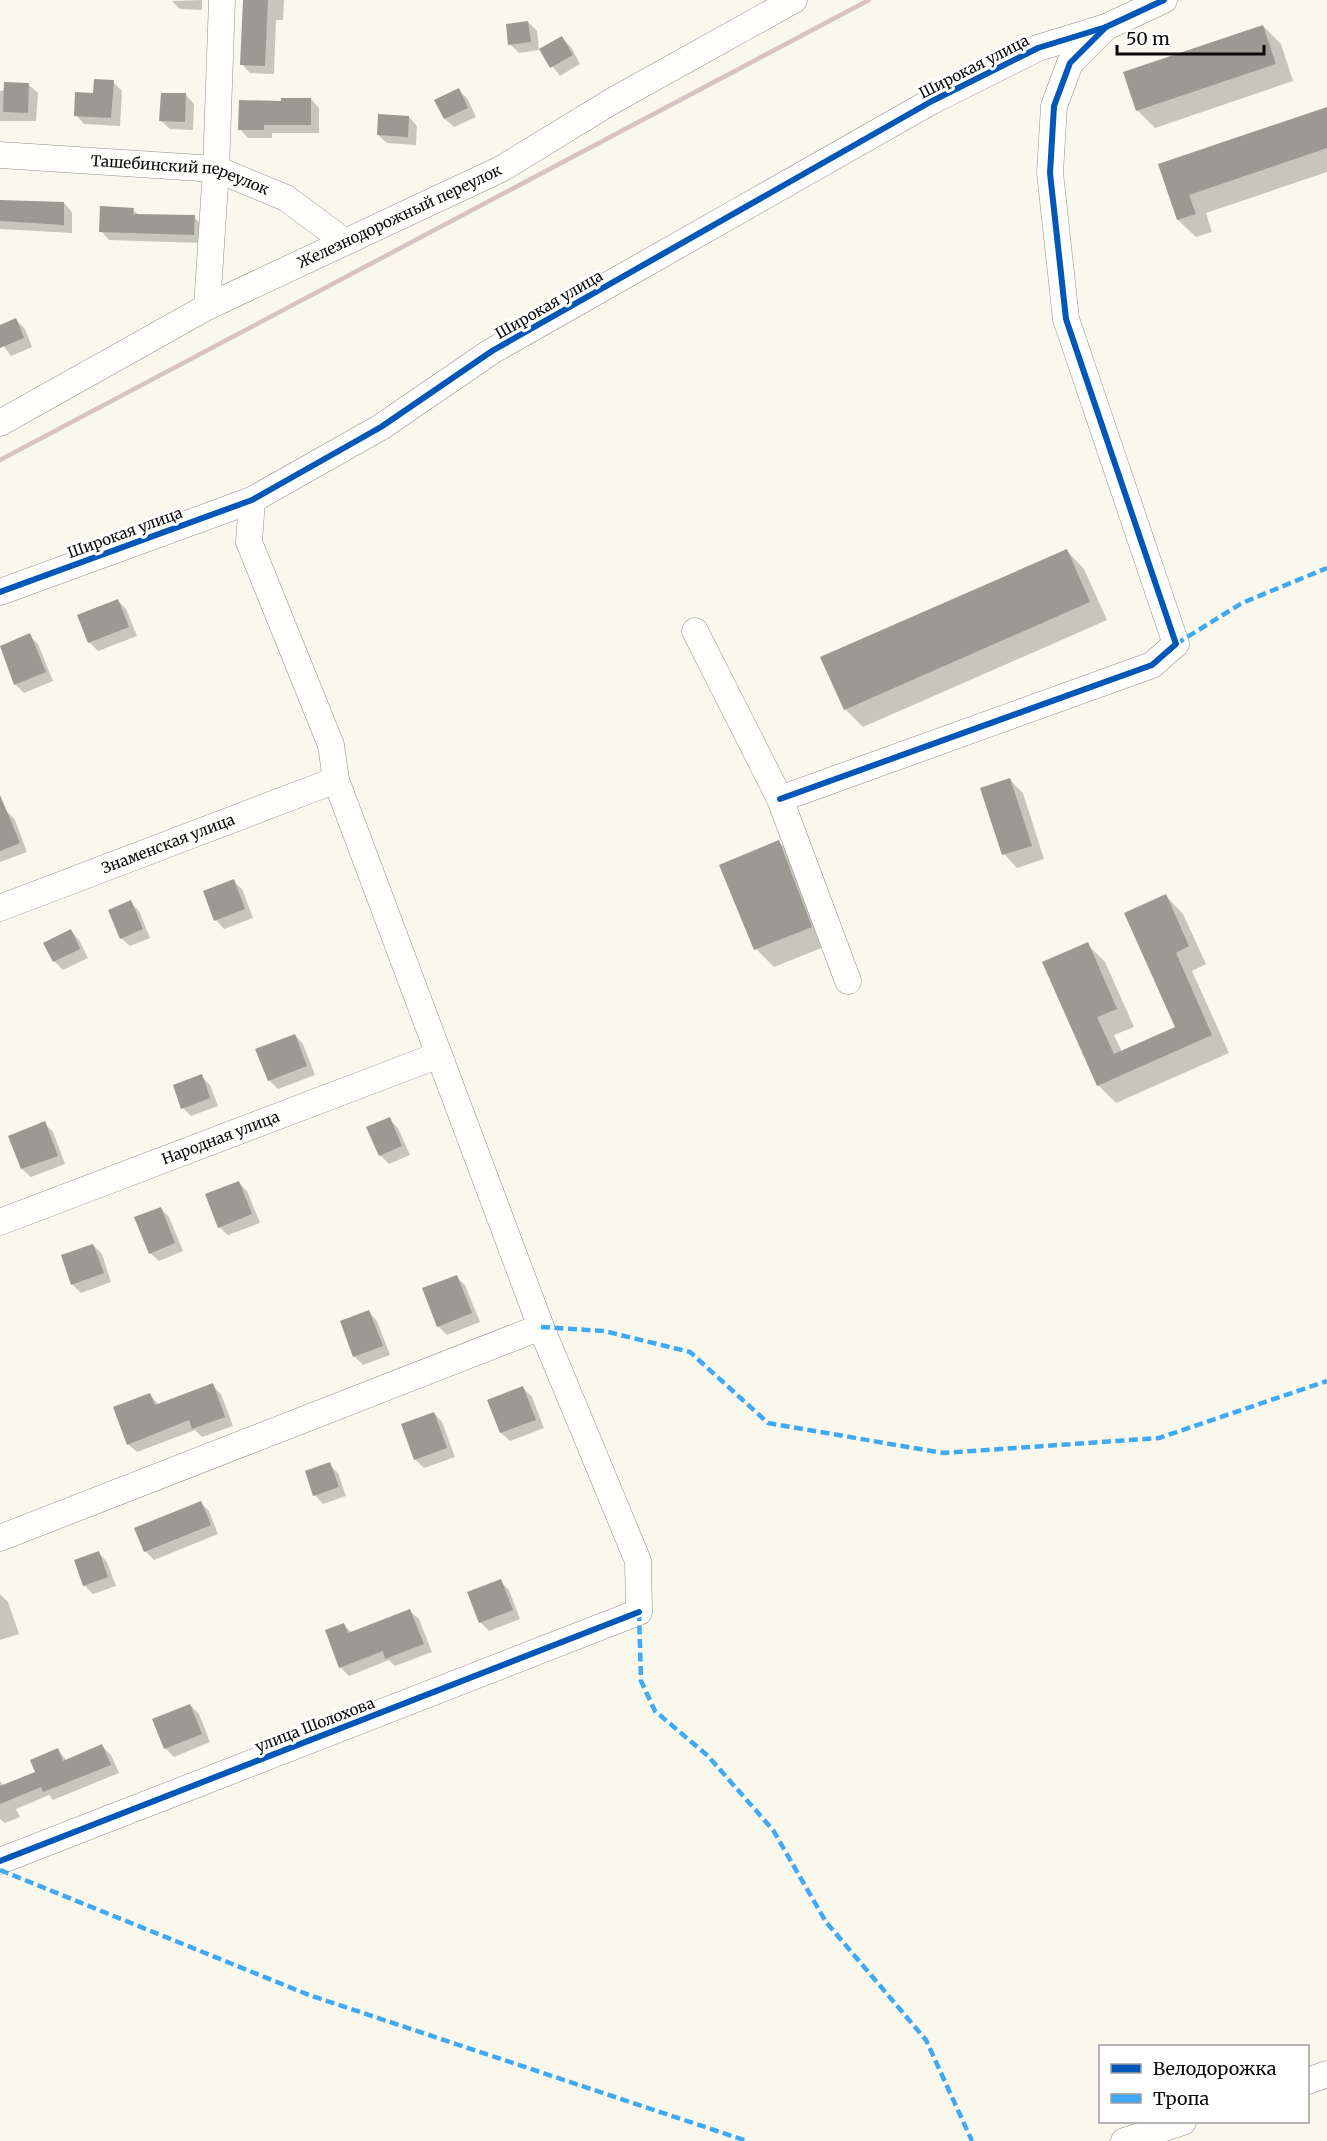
<svg xmlns="http://www.w3.org/2000/svg" width="1327" height="2141" font-family="Merriweather,serif">
<rect width="100%" height="100%" fill="#faf7ed"/>
<g fill="#0003">
<path d="M202 0V10L180 9 172 1Z"/>
<path d="M245 0H284L283 20H276L274 74 250 73 242 64Z"/>
<path d="M528 22 537 31 539 50 519 53 510 44Z"/>
<path d="M1263 26 1281 44 1293 81 1155 128 1137 110Z"/>
<path d="M562 38 571 47 580 64 560 76 540 50Z"/>
<path d="M113 82 122 91 120 126 84 124 76 115Z"/>
<path d="M29 85 38 93 36 121H0V91Z"/>
<path d="M458 90 467 98 476 117 454 127 445 119 436 100Z"/>
<path d="M186 95 194 104 193 130 170 129 161 121Z"/>
<path d="M311 99 319 108V133H272V138H248L240 129 282 102Z"/>
<path d="M1327 108V172L1206 213 1212 232 1196 237 1178 220 1160 165Z"/>
<path d="M409 117 417 126 416 145 387 143 378 135Z"/>
<path d="M64 203 72 212V233L0 229V204Z"/>
<path d="M133 210 139 215 194 217 203 226 202 243 109 240 101 231Z"/>
<path d="M16 320 25 329 32 347 11 356 0 341V327Z"/>
<path d="M1067 551 1084 569 1107 620 863 727 845 709Z"/>
<path d="M117 600 126 609 137 636 98 651 89 642Z"/>
<path d="M29 635 38 644 53 681 24 693 15 684Z"/>
<path d="M1010 780 1023 793 1044 859 1017 868 1004 854Z"/>
<path d="M7 811 15 820 27 852 0 862V814Z"/>
<path d="M779 842 797 860 829 945 774 967 756 949Z"/>
<path d="M233 881 242 889 253 918 224 929 216 920Z"/>
<path d="M1166 896 1183 914 1206 964 1192 971 1229 1053 1116 1103 1098 1085 1087 944 1105 962 1134 1027 1114 1035 1122 1052 1176 1028Z"/>
<path d="M130 902 139 911 150 938 130 946 121 938Z"/>
<path d="M71 931 79 940 88 958 63 970 54 961Z"/>
<path d="M295 1035 303 1044 315 1075 278 1089 269 1080Z"/>
<path d="M201 1076 210 1085 218 1106 191 1116 183 1108Z"/>
<path d="M389 1119 398 1128 410 1155 389 1164 380 1155Z"/>
<path d="M44 1123 53 1132 65 1164 31 1177 22 1169Z"/>
<path d="M239 1183 247 1191 260 1223 228 1235 219 1227Z"/>
<path d="M160 1208 169 1217 183 1251 159 1261 150 1253Z"/>
<path d="M93 1245 102 1254 111 1282 81 1293 72 1284Z"/>
<path d="M456 1277 465 1285 480 1322 447 1335 438 1326Z"/>
<path d="M369 1312 377 1321 390 1355 363 1365 354 1356Z"/>
<path d="M212 1385 221 1394 233 1426 202 1437 195 1430 137 1452 128 1444 150 1395 159 1405Z"/>
<path d="M523 1388 532 1397 544 1428 510 1441 501 1433 489 1401Z"/>
<path d="M434 1413 442 1422 455 1457 424 1468 415 1459Z"/>
<path d="M329 1464 338 1473 346 1496 323 1504 315 1495Z"/>
<path d="M200 1502 209 1511 218 1534 154 1560 146 1552 136 1528Z"/>
<path d="M99 1553 107 1562 116 1586 93 1594 84 1585Z"/>
<path d="M500 1581 509 1590 520 1619 489 1631 480 1622Z"/>
<path d="M0 1594 8 1602 19 1634 0 1640Z"/>
<path d="M410 1611 419 1619 432 1652 395 1666 389 1660 349 1676 340 1667 344 1625 352 1633Z"/>
<path d="M190 1705 199 1714 210 1742 174 1757 165 1748Z"/>
<path d="M102 1746 111 1755 119 1773 53 1800 49 1795 16 1809 20 1817 5 1823 0 1819V1781L4 1786 37 1773 58 1750 67 1761Z"/>
</g>
<g fill="#9c9993">
<path d="M243 0H268L265 66 240 65Z"/>
<path d="M528 21 531 42 508 45 506 24Z"/>
<path d="M1263 25 1276 64 1136 111 1123 72Z"/>
<path d="M562 36 573 55 550 68 539 49Z"/>
<path d="M94 79 114 80 111 118 74 116 75 92 93 93Z"/>
<path d="M4 82 29 83 28 113 3 112Z"/>
<path d="M459 88 468 108 444 119 434 100Z"/>
<path d="M161 93H186L185 122 159 121Z"/>
<path d="M281 98H311V125H264V130H238L239 100 281 101Z"/>
<path d="M1327 107V148L1189 195 1196 214 1177 220 1158 164Z"/>
<path d="M378 114 409 116 408 137 377 135Z"/>
<path d="M0 200 64 202V225L0 221Z"/>
<path d="M100 206 134 208 133 214 195 215 194 235 99 232Z"/>
<path d="M16 318 24 338 0 348V325Z"/>
<path d="M1067 549 1090 602 844 710 820 657Z"/>
<path d="M118 599 129 627 88 643 77 615Z"/>
<path d="M30 633 46 672 14 685 0 646Z"/>
<path d="M1010 778 1032 846 1002 855 980 788Z"/>
<path d="M0 795 20 843 0 851Z"/>
<path d="M779 840 812 927 754 950 719 865Z"/>
<path d="M234 879 245 909 214 921 203 891Z"/>
<path d="M1166 894 1189 946 1176 953 1212 1035 1097 1086 1042 962 1088 942 1117 1009 1097 1017 1114 1054 1175 1027 1124 913Z"/>
<path d="M131 900 143 929 120 939 108 910Z"/>
<path d="M71 929 80 949 53 962 43 943Z"/>
<path d="M295 1034 307 1066 268 1081 255 1049Z"/>
<path d="M202 1074 210 1098 181 1109 173 1085Z"/>
<path d="M390 1117 402 1146 379 1156 366 1127Z"/>
<path d="M45 1121 58 1156 21 1169 8 1136Z"/>
<path d="M239 1181 252 1214 218 1228 205 1194Z"/>
<path d="M161 1207 175 1243 149 1254 134 1217Z"/>
<path d="M93 1244 104 1273 71 1285 61 1255Z"/>
<path d="M457 1275 472 1313 437 1327 422 1288Z"/>
<path d="M369 1310 383 1346 353 1357 340 1321Z"/>
<path d="M213 1383 225 1417 192 1429 189 1420 127 1445 113 1407 150 1393 155 1405Z"/>
<path d="M523 1386 536 1420 500 1433 487 1400Z"/>
<path d="M434 1412 447 1448 414 1460 401 1424Z"/>
<path d="M330 1462 339 1487 313 1496 305 1471Z"/>
<path d="M201 1501 211 1525 144 1552 134 1528Z"/>
<path d="M99 1551 108 1577 83 1586 74 1560Z"/>
<path d="M501 1579 513 1610 479 1623 467 1592Z"/>
<path d="M410 1609 424 1644 385 1659 383 1651 339 1668 325 1630 344 1623 348 1633Z"/>
<path d="M190 1704 202 1734 164 1749 152 1719Z"/>
<path d="M102 1744 111 1765 43 1792 41 1787 0 1804V1786L35 1772 30 1760 58 1748 63 1761Z"/>
</g>
<g fill="none" stroke-linecap="round" stroke-linejoin="round">
<defs>
<g id="minor">
<path id="s1" d="M0 155 216 169 286 198 344 241"/>
<path d="M207 307 216 169 222 0"/>
<path id="s2" d="M0 423 207 307 501 169 614 100 794 0"/>
<path d="M0 592 252 500 381 427 492 351 932 101 1038 48 1106 27"/>
<path d="M695 631 780 799 848 981"/>
<path d="M780 799 1152 665 1176 644 1066 319 1050 173 1054 106 1070 63 1106 27 1164 0"/>
<path id="s3" d="M0 908 336 780"/>
<path id="s4" d="M0 1222 439 1055"/>
<path d="M0 1538 541 1327"/>
<path d="M0 1861 639 1612 638 1561 541 1327 336 780 331 745 249 542 252 500"/>
<path d="M1308 2081 1327 2074"/>
<path d="M1124 2141 1183 2122"/>
</g>
</defs>
<use href="#minor" stroke="#92918c" stroke-width="27"/>
<use href="#minor" stroke="#fefefc" stroke-width="26"/>
<path stroke="#d7c3c3" stroke-width="4.5" d="M0 460 869 0"/>
<g stroke="#3fa9f5" stroke-width="4.5" stroke-dasharray="9 4.5" stroke-linecap="butt">
<path d="M1176 644 1242 603 1327 568"/>
<path d="M541 1327 604 1331 690 1352 768 1423 943 1453 1159 1438 1327 1381"/>
<path d="M639 1612 641 1681 655 1711 708 1756 773 1830 826 1922 926 2040 972 2141"/>
<path d="M0 1870 309 1995 747 2141"/>
</g>
<defs>
<g id="cycleway">
<path d="M0 592 252 500 381 427 492 351 932 101 1038 48 1106 27"/>
<path d="M780 799 1152 665 1176 644 1066 319 1050 173 1054 106 1070 63 1106 27 1164 0"/>
<path d="M0 1861 639 1612"/>
</g>
</defs>
<use href="#cycleway" stroke="#fff" stroke-width="10"/>
<use href="#cycleway" stroke="#0057b8" stroke-width="6"/>
</g>
<g text-anchor="middle" stroke-width="6" stroke-linejoin="round" paint-order="stroke">
<g font-size="15" fill="#0a0a0a" stroke="#fff">
<text transform="translate(974 67) rotate(-27)" y="5">Широкая улица</text>
<text dy="5" stroke="none"><textPath href="#s1" startOffset="182">Ташебинский переулок</textPath></text>
<text dy="5" stroke="none"><textPath href="#s2" startOffset="450">Железнодорожный переулок</textPath></text>
<text transform="translate(549 305) rotate(-30)" y="5">Широкая улица</text>
<text transform="translate(125 533) rotate(-20)" y="5">Широкая улица</text>
<text dy="5" stroke="none"><textPath href="#s3" startOffset="180">Знаменская улица</textPath></text>
<text dy="5" stroke="none"><textPath href="#s4" startOffset="236">Народная улица</textPath></text>
<text transform="translate(315 1725) rotate(-21)" y="5">улица Шолохова</text>
</g>
</g>
<rect x="1099" y="2045" width="210" height="78" fill="#ffffff" stroke="#9d9d9d" stroke-width="1.5"/>
<rect x="1111" y="2064" width="30" height="9" fill="#0057b8" stroke="#9d9d9d" stroke-width="1.5"/>
<text x="1153" y="2075" font-size="18" fill="#0a0a0a">Велодорожка</text>
<rect x="1111" y="2094" width="30" height="9" fill="#3fa9f5" stroke="#9d9d9d" stroke-width="1.5"/>
<text x="1153" y="2105" font-size="18" fill="#0a0a0a">Тропа</text>
<path d="M1117 45v9h147v-9" fill="none" stroke="#0a0a0a" stroke-width="3"/>
<text x="1126" y="45" font-size="18" fill="#0a0a0a" stroke="#ffffff" stroke-width="4.5" paint-order="stroke">50 m</text>
</svg>
